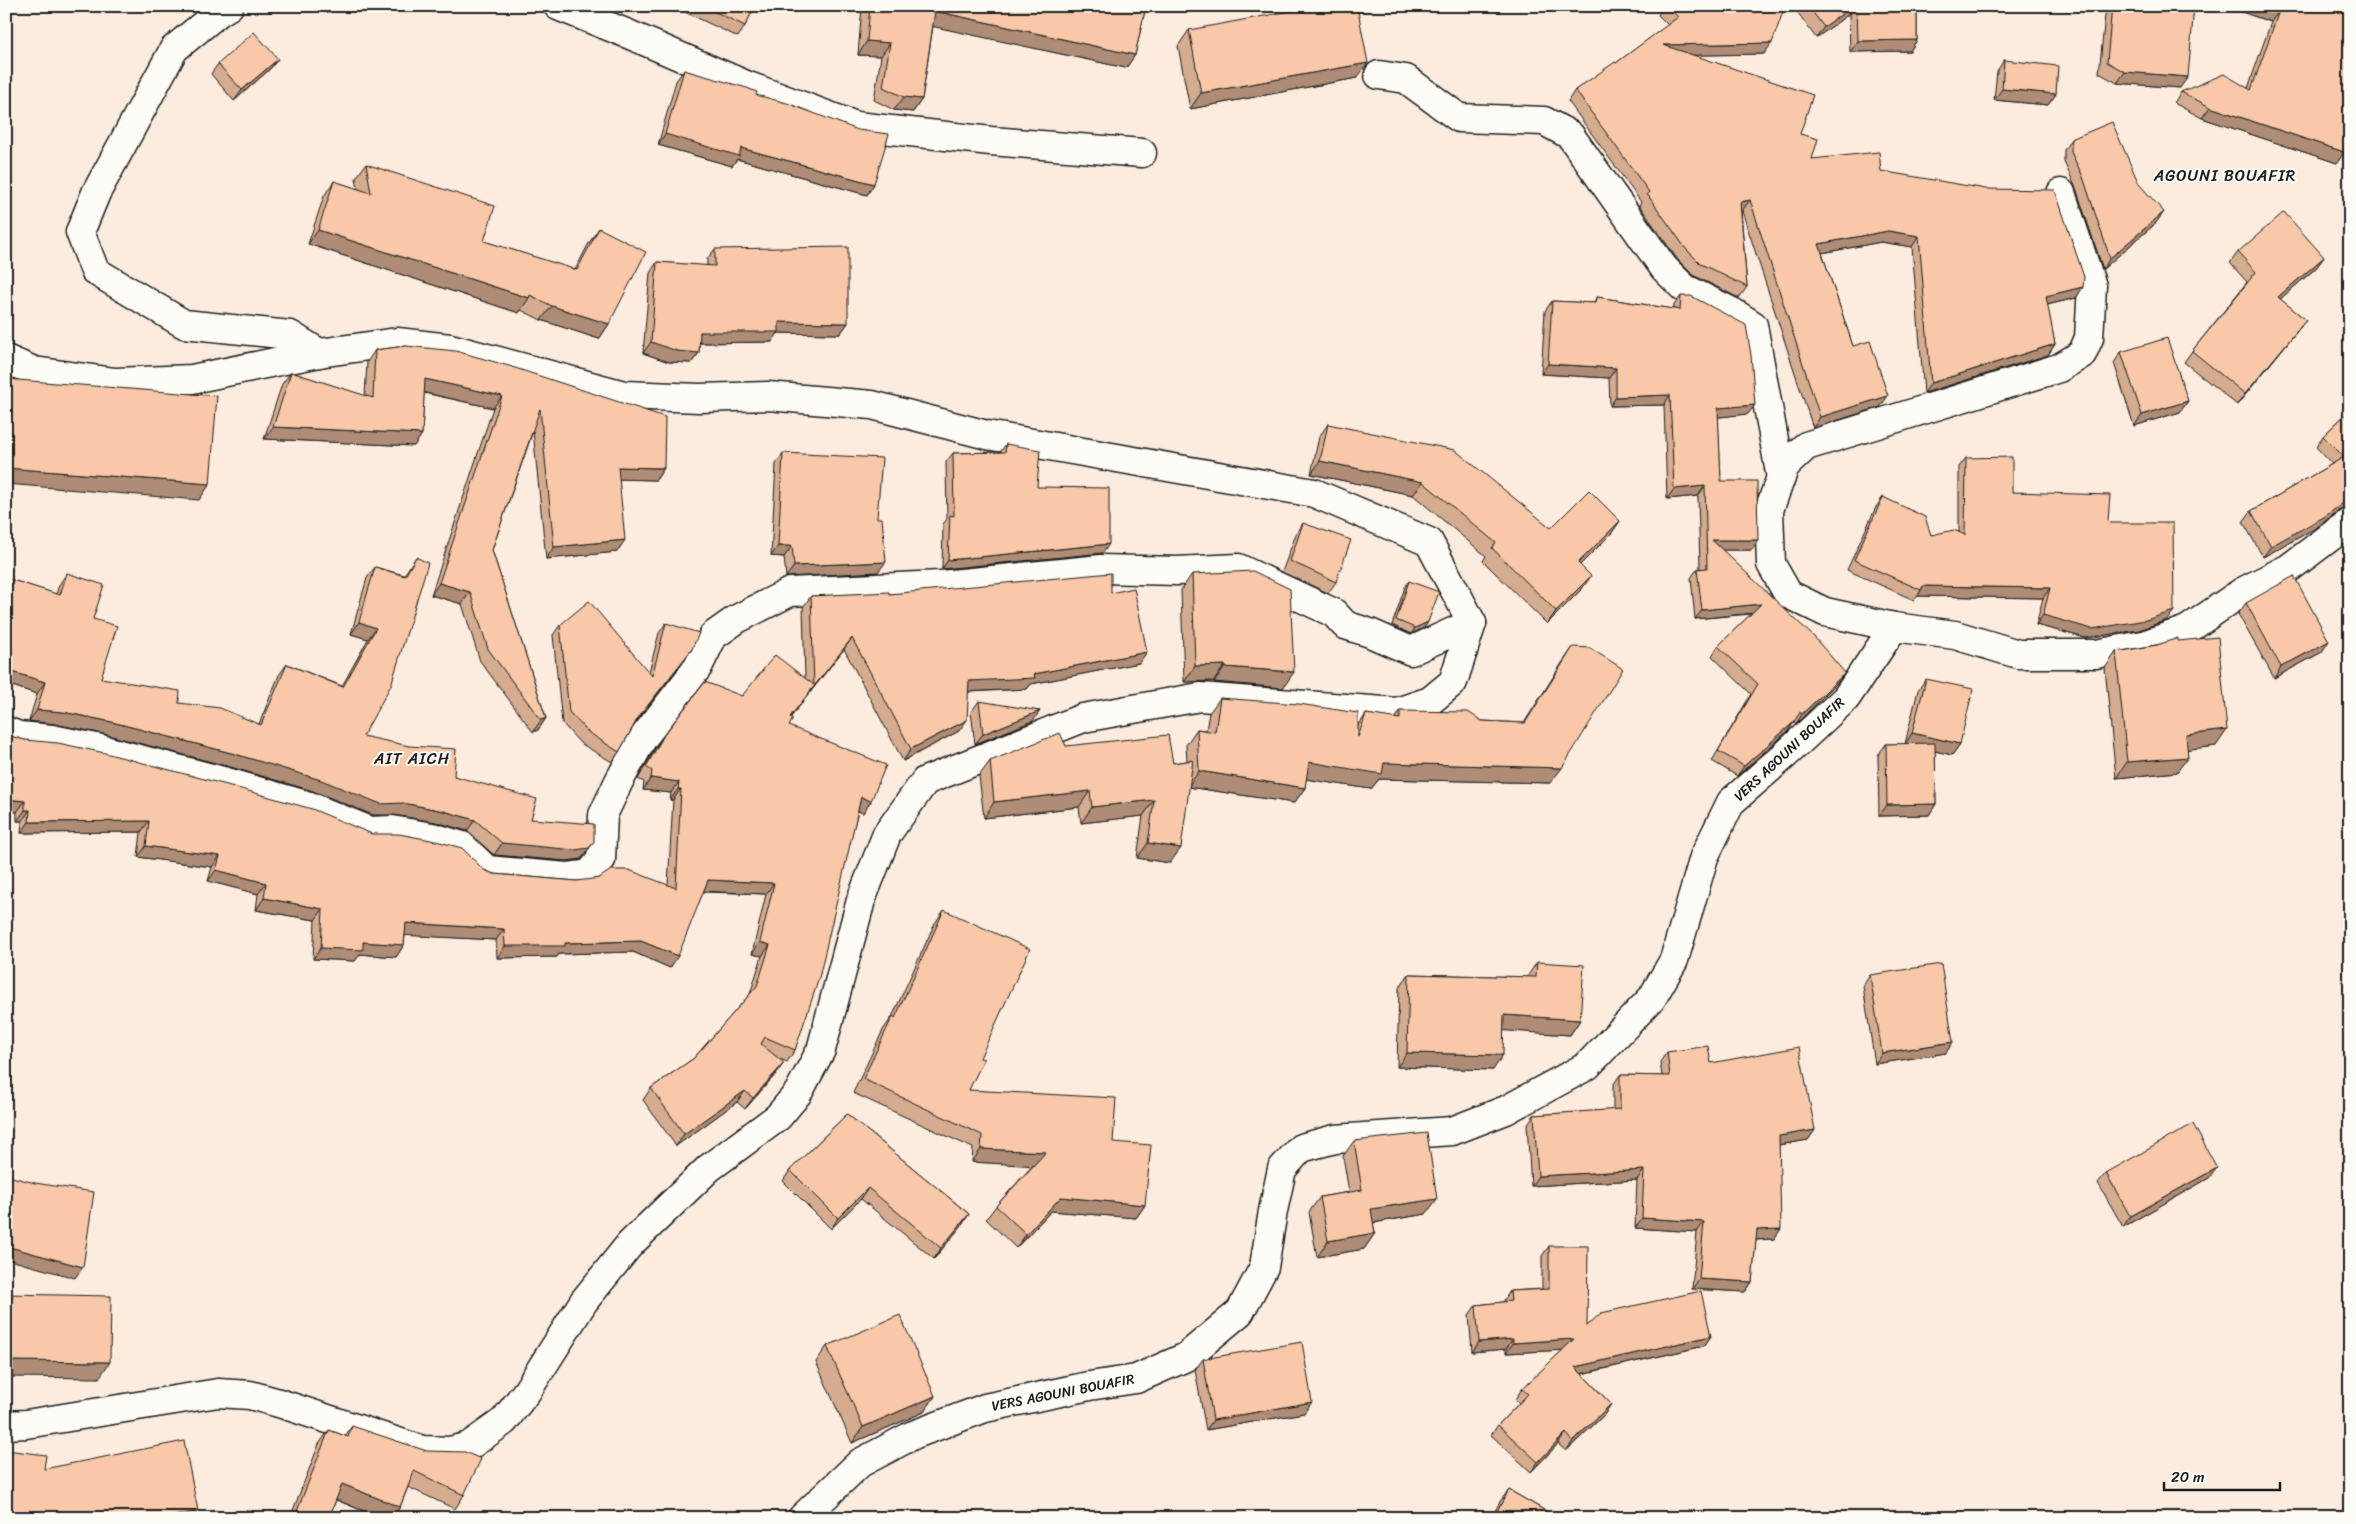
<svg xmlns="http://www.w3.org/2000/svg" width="2356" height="1524" font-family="Sriracha,sans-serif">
<rect width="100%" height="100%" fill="#fcecdf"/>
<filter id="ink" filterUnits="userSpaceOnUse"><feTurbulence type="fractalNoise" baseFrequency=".02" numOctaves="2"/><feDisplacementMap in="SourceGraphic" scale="10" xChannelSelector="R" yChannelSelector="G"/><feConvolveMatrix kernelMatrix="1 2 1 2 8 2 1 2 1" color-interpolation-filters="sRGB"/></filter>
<g filter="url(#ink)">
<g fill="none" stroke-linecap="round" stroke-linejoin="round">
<defs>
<g id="street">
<path d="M229 6 219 12 174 49 96 193 80 232 95 271 184 324 290 335 319 353"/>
<path d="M558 6 628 34 746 85 856 126 991 141 1142 153"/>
<path d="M1379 75 1406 79 1459 118 1544 121 1570 135 1664 268 1684 288 1734 313 1753 325 1781 478"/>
<path d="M2061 193 2092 286 2089 338 2082 354 2059 368 1806 446 1785 466 1769 510 1771 564 1788 594 1825 612 1894 627 1955 635 2018 654H2096L2143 645 2187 630 2242 592 2289 568 2350 522"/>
<path d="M6 731 19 736 52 739 101 749 223 781 309 806 370 831 392 830 432 837 462 846 487 870 567 877 589 874 601 860 603 815 619 781 643 738 698 667 713 636 737 619 790 592 941 585 1101 569 1177 571 1238 568 1334 613 1345 625 1370 633 1411 651 1472 623"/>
<path d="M802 1518 860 1463 913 1435 985 1408 1089 1386 1136 1379 1186 1357 1240 1312 1264 1267 1273 1211 1282 1169 1301 1148 1335 1139 1452 1131 1506 1110 1587 1066 1652 998 1674 960 1704 857 1731 802 1785 755 1846 698 1894 627"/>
</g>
<path id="secondary" d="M6 359 34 371 115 382 192 379 319 353 397 342 450 348 624 395 700 398 768 396 872 405 987 435 1314 493 1429 542 1472 623 1453 682 1430 701 1397 712 1200 697 1083 718 925 781 887 834 861 900 821 1050 798 1093 778 1117 709 1168 630 1244 584 1301 527 1391 504 1421 469 1446 450 1451 422 1450 279 1403 250 1395 218 1393 26 1424 6 1425"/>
</defs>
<use href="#street" stroke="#1c1c1c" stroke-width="31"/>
<use href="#secondary" stroke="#1c1c1c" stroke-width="31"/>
<use href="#street" stroke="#fdfcf7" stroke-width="28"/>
<use href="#secondary" stroke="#fdfcf7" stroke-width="28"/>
</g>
<g fill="#d5ac90" stroke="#1c1c1c">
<path d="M672 6H755L745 26 738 37Z"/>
<path d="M862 6H1146L1135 55 1126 68 933 26 922 99 913 112 894 110 874 100 881 56 858 55Z"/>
<path d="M1664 6H1750L1747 11 1764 54 1693 55 1800 134 1812 159 1881 171 2083 287 2076 298 2047 305 2055 344 2048 355 1924 393 1912 247 1881 242 1822 253 1853 346 1880 407 1813 428 1742 211H1741L1747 287 1739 298 1693 275 1678 260 1639 205 1641 202 1568 101 1575 90 1616 63 1668 25 1658 15Z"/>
<path d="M1793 6H1917V40L1910 51 1850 52 1849 14 1816 38Z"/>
<path d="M2106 6H2194L2180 88 2117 83 2099 73Z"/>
<path d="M2224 6H2350L2344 152 2337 163 2202 118 2174 103 2181 92 2248 88 2271 22Z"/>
<path d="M1189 30 1357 78 1190 109 1178 46Z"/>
<path d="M278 59 270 69 234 101 211 74 218 64Z"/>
<path d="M2004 60 2056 94 2048 105 1994 100 1997 71Z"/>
<path d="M684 70 756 95 874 184 867 195 737 159 732 166 658 145 676 81Z"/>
<path d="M2071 139 2156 223 2103 269 2076 188 2064 162V150Z"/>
<path d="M366 164 484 241 575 270 589 243 599 228 609 324 599 339 541 320 521 310 519 313 308 244 324 196 334 181 358 189 356 178Z"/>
<path d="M715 249 848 323 840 334 778 333 772 342 699 343V353L691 363 669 362 643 353 650 273 657 262 707 266V259Z"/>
<path d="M2238 252 2324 257 2316 268 2280 299 2306 320 2298 330 2237 405 2184 362 2192 351 2247 282 2230 263Z"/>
<path d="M1681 296 1748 414 1718 417 1721 481 1758 540 1752 550H1722L1838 682 1796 724 1794 722 1788 731 1737 776 1712 761 1751 694 1712 656 1718 646 1751 614 1695 619 1691 578 1697 569 1700 568 1698 496 1667 499 1664 405 1610 406 1609 378 1541 374 1545 311 1552 301 1593 303 1597 297 1674 309V305Z"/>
<path d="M406 346 664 468 656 480 619 479 617 552 546 559 533 431 492 550 546 718 538 730 533 732 480 661 462 604 431 595 493 408 424 393 422 434 414 446 264 439 282 384 291 372 365 396 367 362 375 350Z"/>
<path d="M2121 352 2188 401 2180 412 2134 426 2114 363Z"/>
<path d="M2350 410 2349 506 2341 509 2316 528 2263 557 2243 522 2251 511 2332 464 2316 447 2323 436Z"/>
<path d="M1328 424 1551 528 1620 521 1611 534 1580 565 1582 589 1547 624 1483 561 1486 556 1413 495 1311 474 1319 437Z"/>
<path d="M1006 444 1037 487 1103 553 942 569 943 524 947 519 946 462 953 453 1000 452Z"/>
<path d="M783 453 877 518 878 572 786 577 784 557 771 556 776 464Z"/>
<path d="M1966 458 2012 492 2108 521 2167 620 2139 630 2086 638 2036 625 2043 598 1918 596 1914 600 1847 570 1876 507 1883 497 1931 535 1959 532V467Z"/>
<path d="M1303 523 1336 582 1328 593 1282 572 1296 534Z"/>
<path d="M416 557 363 736 454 776 531 819 594 842 581 859 567 861 494 855 467 831 436 822 394 815H373L313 791 227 766 104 734 55 724 29 721 37 694 6 684V578L56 594 59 585 67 573 93 619 101 678 179 703 259 724 279 675 287 664 342 686 368 639 351 634 367 578 375 567 404 575Z"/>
<path d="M1192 574 1283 688 1214 682V681L1184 682 1181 590Z"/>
<path d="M1409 581 1428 622 1424 628 1411 634 1392 625 1405 587Z"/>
<path d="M1111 593 1139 663 1031 684 1027 689 968 692 959 731 903 761 844 649 791 717 789 726 871 801 863 813 858 811 795 1050 787 1062 778 1058 776 1074 745 1109 737 1102 676 1146 643 1100 651 1088 694 1058 750 994 762 956 752 954 766 894 703 892 670 968 633 952 559 954 557 957 497 958 496 940 405 935 404 945 396 957 360 954 355 961 313 959 315 920 256 910 258 894 208 881 212 867 138 857 141 832 21 833 22 821H17V812L6 811V735L372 834 484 870 494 874 577 881 668 885 673 800H670L671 793 643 790 644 782 638 779 656 747 664 735 742 696 805 678 803 607 811 596 889 594Z"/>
<path d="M2246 603 2322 652 2274 678 2238 614Z"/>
<path d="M666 623 692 649 636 722 619 752 612 762 580 743 562 723 553 635 560 625 649 672 659 633Z"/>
<path d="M2178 641 2216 746 2187 749 2177 772 2116 778 2105 668 2116 652Z"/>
<path d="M1573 647 1550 783 1379 779 1371 789 1306 779 1305 788 1294 803 1189 787 1170 863 1137 858 1143 816 1081 823 1079 807 984 818 979 776 990 761 1066 746 1173 763 1187 761 1186 745 1197 729 1206 730 1209 713 1220 698 1358 726 1366 714 1395 719 1400 711 1482 721 1524 723 1562 663Z"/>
<path d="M1926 679 1960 744 1952 755 1935 751 1936 804 1929 815 1879 816 1878 755 1886 744H1905L1918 690Z"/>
<path d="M979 701 1033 721 975 744 971 712Z"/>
<path d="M944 910 980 1058 969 1090 1113 1142 1145 1205 1136 1218 1051 1211 1016 1248 986 1219 996 1206 1033 1165 972 1162 973 1148 853 1093 883 1030 892 1017 935 923Z"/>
<path d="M1537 962 1580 1020 1570 1035 1504 1030 1493 1070 1397 1067 1399 988 1409 974 1527 977Z"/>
<path d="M1870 975 1946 1053 1875 1064 1863 986Z"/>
<path d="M1667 1052 1711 1063 1815 1130 1808 1140 1779 1145 1774 1239 1756 1240 1752 1282 1745 1292 1692 1289 1697 1232 1635 1228 1637 1180 1531 1186 1527 1125 1534 1115 1613 1110V1085L1620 1075 1662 1076 1660 1062Z"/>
<path d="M847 1114 969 1214 962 1225 934 1259 861 1199 831 1229 783 1181 790 1170Z"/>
<path d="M1354 1141 1426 1214 1373 1223 1375 1233 1364 1249 1317 1257 1309 1212 1320 1197 1349 1192 1343 1156Z"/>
<path d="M2106 1173 2209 1178 2123 1227 2098 1183Z"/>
<path d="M1549 1246 1587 1326 1711 1336 1704 1346 1582 1374 1611 1404 1604 1415 1566 1451 1558 1444 1531 1472 1491 1435 1498 1425 1519 1403 1515 1399 1522 1389 1563 1350 1506 1353V1349L1472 1352 1469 1315 1476 1305 1503 1302 1510 1291 1542 1289V1256Z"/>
<path d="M827 1346 935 1396 924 1412 852 1443 816 1362Z"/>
<path d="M1203 1359 1304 1413 1206 1430 1195 1370Z"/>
<path d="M352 1426 464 1495 455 1509 408 1487 400 1507 392 1518H381L336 1500 329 1518H290L319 1444 329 1430 345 1436Z"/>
<path d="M1509 1490 1558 1518H1491L1501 1500Z"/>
</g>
<g fill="#ae8c76" stroke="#1c1c1c">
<path d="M1853 6H1855L1849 14 1816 38 1824 27Z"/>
<path d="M2224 6H2264L2279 11 2271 22Z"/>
<path d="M935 11 1135 55 1126 68 926 25Z"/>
<path d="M1917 40 1910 51 1850 52 1858 41Z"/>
<path d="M867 41 890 43 881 56 858 55Z"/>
<path d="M1772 43 1764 54 1655 56 1663 45Z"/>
<path d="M278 59 270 69 234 101 242 90Z"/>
<path d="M1368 63 1357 78 1190 109 1201 93Z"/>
<path d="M2125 72 2188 77 2180 88 2117 83Z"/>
<path d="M2002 89 2056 94 2048 105 1994 100Z"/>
<path d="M904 97 922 99 913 112 894 110Z"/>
<path d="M2210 107 2344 152 2337 163 2202 118Z"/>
<path d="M665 134 741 148 874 184 867 195 737 159 732 166 658 145Z"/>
<path d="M1750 200 1742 211 1733 212 1740 202Z"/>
<path d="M2164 212 2156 223 2103 269 2110 258Z"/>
<path d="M318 230 529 298 519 313 308 244Z"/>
<path d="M1888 231 1919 236 1912 247 1881 242 1811 255 1819 244Z"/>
<path d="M2324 257 2316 268 2270 308 2278 297Z"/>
<path d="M2083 287 2076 298 2038 307 2046 296Z"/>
<path d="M552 306 609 324 599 339 541 320Z"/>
<path d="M2306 320 2298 330 2237 405 2245 394Z"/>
<path d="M779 322 848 323 840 334 778 333 772 342 693 343 700 332Z"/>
<path d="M651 342 699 353 691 363 669 362 643 353Z"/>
<path d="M2055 344 2048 355 1924 393 1931 383Z"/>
<path d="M1548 364 1616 368 1609 378 1541 374Z"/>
<path d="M425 379 502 396 493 408 417 391Z"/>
<path d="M1670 395 1664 405 1610 406 1616 397Z"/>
<path d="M1888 396 1880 407 1813 428 1820 417Z"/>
<path d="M2188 401 2180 412 2134 426 2142 415Z"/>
<path d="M1755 405 1748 414 1711 418 1718 408Z"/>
<path d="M273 427 422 434 414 446 264 439Z"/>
<path d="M1320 461 1423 482 1413 495 1311 474Z"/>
<path d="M618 467 664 468 656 480 610 479Z"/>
<path d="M6 468 210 484 199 500 6 484Z"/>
<path d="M1705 486 1698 496 1667 499 1674 489Z"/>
<path d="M2350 498V507L2349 506 2341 509 2316 528 2263 557 2271 546Z"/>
<path d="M1620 521 1611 534 1569 576 1578 563Z"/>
<path d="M625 540 617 552 546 559 554 547Z"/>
<path d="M1712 540H1758L1752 550H1706Z"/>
<path d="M1109 544 1103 553 942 569 948 560Z"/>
<path d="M778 546H792L784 557 771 556Z"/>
<path d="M886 562 878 572 786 577 794 566Z"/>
<path d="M1591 576 1582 589 1547 624 1556 611Z"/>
<path d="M439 583 470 592 462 604 431 595Z"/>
<path d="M1923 586 2050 588 2043 598 1918 596Z"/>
<path d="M1761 604 1754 613 1695 619 1702 610Z"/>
<path d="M2174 611 2167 620 2139 630 2086 638 2036 625 2043 615Z"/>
<path d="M359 622 376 628 368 639 351 634Z"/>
<path d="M1428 622 1424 628 1411 634 1415 628Z"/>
<path d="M852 638 844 649 782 728 790 717Z"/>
<path d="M2329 641 2322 652 2274 678 2281 667Z"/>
<path d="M692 649 685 659 631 729 638 718Z"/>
<path d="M1147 652 1139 663 1031 684 1027 689 961 692 969 681 1034 674Z"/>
<path d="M1225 665 1214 681 1184 682 1195 666Z"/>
<path d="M1225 667 1294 672 1283 688 1214 682Z"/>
<path d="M6 670 45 682 37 694 6 684Z"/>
<path d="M1845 673 1838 682 1796 724 1802 714Z"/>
<path d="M37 710 63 712 112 722 235 754 403 803 444 811 475 820 467 831 436 822 394 815H373L313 791 227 766 104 734 55 724 29 721Z"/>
<path d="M1040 711 1033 721 975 744 983 734Z"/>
<path d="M546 718 538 730 533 732 541 720Z"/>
<path d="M967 720 959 731 903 761 911 749Z"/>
<path d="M1794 722 1788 731 1737 776 1744 766Z"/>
<path d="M2227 730 2216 746 2175 751 2186 735Z"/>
<path d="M1912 733 1960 744 1952 755 1905 744Z"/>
<path d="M2188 757 2177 772 2116 778 2127 762Z"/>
<path d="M1309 762 1384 763 1562 768 1550 783 1379 779 1371 789 1298 778Z"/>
<path d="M1199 771 1305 788 1294 803 1188 787Z"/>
<path d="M651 778 679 782 671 793 643 790Z"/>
<path d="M678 789H681L673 800H670Z"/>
<path d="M1090 791 1079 807 984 818 994 802Z"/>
<path d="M861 797 871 801 863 813 853 809Z"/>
<path d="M6 799 25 801 17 812 6 811Z"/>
<path d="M1154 800 1143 816 1081 823 1092 807Z"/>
<path d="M1936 804 1929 815 1879 816 1887 805Z"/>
<path d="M25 810H30L22 821H17Z"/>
<path d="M149 821 141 832 21 833 29 822Z"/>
<path d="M594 842 581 859 567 861 494 855 502 843Z"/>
<path d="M1148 843 1181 848 1170 863 1137 858Z"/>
<path d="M146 846 220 856 212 867 138 857Z"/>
<path d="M216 870 266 883 258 894 208 881Z"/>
<path d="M708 880 774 883 766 894 700 891Z"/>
<path d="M264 898 323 909 315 920 256 910Z"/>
<path d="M406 923 504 929 496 940 398 935Z"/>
<path d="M641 941 678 956 670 968 633 952 559 954 557 957 497 958 505 946 565 943Z"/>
<path d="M363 942 404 945 396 957 360 954 355 961 313 959 321 948Z"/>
<path d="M760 942 770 945 762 956 752 954Z"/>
<path d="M1504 1015 1580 1020 1570 1035 1494 1030Z"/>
<path d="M1953 1042 1946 1053 1875 1064 1882 1053Z"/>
<path d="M1407 1053 1503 1055 1493 1070 1397 1067Z"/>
<path d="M784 1063 776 1074 745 1109 753 1098Z"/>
<path d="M745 1091 737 1102 676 1146 684 1134Z"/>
<path d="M1815 1130 1808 1140 1772 1146 1779 1136Z"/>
<path d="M981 1149 1046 1152 1037 1166 972 1162Z"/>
<path d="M2217 1168 2209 1178 2123 1227 2130 1216Z"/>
<path d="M1644 1170 1637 1180 1531 1186 1538 1176Z"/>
<path d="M868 1188 861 1199 831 1229 838 1218Z"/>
<path d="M1061 1197 1145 1205 1136 1218 1051 1211 1016 1248 1026 1234Z"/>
<path d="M1437 1199 1426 1214 1360 1225 1371 1209Z"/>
<path d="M969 1214 962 1225 934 1259 941 1248Z"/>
<path d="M1642 1218 1704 1222 1697 1232 1635 1228Z"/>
<path d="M1781 1229 1774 1239 1750 1240 1757 1230Z"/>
<path d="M1375 1233 1364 1249 1317 1257 1328 1241Z"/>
<path d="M6 1246 83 1267 75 1278 6 1259Z"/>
<path d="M1699 1279 1752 1282 1745 1292 1692 1289Z"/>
<path d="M1711 1336 1704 1346 1567 1377 1575 1367Z"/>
<path d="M1513 1339 1506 1349 1472 1352 1479 1342Z"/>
<path d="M1574 1339 1567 1350 1506 1353 1513 1343Z"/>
<path d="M6 1361 110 1362 99 1378 6 1377Z"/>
<path d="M935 1396 924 1412 852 1443 863 1427Z"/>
<path d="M1312 1402 1304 1413 1206 1430 1213 1420Z"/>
<path d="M1611 1404 1604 1415 1566 1451 1573 1441Z"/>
<path d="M1566 1433 1558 1444 1531 1472 1538 1462Z"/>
<path d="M342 1484 400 1507 392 1518H381L332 1498Z"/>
<path d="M198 1511 193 1518H163Z"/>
<path d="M297 1511 314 1518H292Z"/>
</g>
<g fill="#f8c8a8" stroke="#1c1c1c">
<path d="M703 6H755L745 26Z"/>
<path d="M870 6H1146L1135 55 935 11 922 99 904 97 883 87 890 43 867 41Z"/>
<path d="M1318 6H1357L1368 63 1201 93 1189 30Z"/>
<path d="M1667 6H1750L1747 11 1754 6H1785L1772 43 1663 45 1813 95 1800 134 1818 139 1812 159 1879 152 1881 171 1986 189 2055 190 2084 277 2083 287 2046 296 2055 344 1931 383 1919 236 1888 231 1819 244 1853 346 1870 341 1888 396 1820 417 1750 200 1740 202 1747 287 1701 264 1686 249 1647 194 1649 192 1575 90 1615 62 1616 63 1678 17Z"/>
<path d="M1808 6H1853L1824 27Z"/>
<path d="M1857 6H1917V40L1858 41Z"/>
<path d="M2112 6H2194L2188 77 2125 72 2107 62Z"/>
<path d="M2264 6H2350V142L2344 152 2210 107 2181 92 2224 74 2251 90 2279 11Z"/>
<path d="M254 32 278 59 242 90 218 64Z"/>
<path d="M2004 60 2058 66 2056 94 2002 89Z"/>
<path d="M684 70 747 88 757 92 756 95 787 103 858 130 889 134 874 184 741 148 739 156 665 134Z"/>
<path d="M2112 122 2139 184 2164 212 2110 258 2083 177 2071 152V139Z"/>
<path d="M366 164 495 206 484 241 577 270 599 228 646 252 609 324 552 306 530 295 529 298 318 230 334 181 371 193Z"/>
<path d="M2284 212 2324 257 2278 297 2306 320 2245 394 2192 351 2256 272 2238 252Z"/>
<path d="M848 247V323L779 322V332H700L699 353 677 351 651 342 657 262 715 266V249Z"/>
<path d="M1681 296H1691L1746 325 1751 355 1755 405 1718 408 1721 481H1757L1758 540H1712L1814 637 1845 673 1802 714 1800 712 1794 722 1744 766 1718 751 1758 684 1718 646 1761 604 1702 610 1697 569 1707 568 1705 486 1674 489 1670 395 1616 397V368L1548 364 1552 301 1596 303 1597 297 1680 310Z"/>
<path d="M2167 338 2188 401 2142 415 2121 352Z"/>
<path d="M406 346 456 351 509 366 665 417 664 468 618 467 625 540 554 547 540 409 492 550 546 718 541 720 488 649 470 592 439 583 502 396 425 379 422 434 273 427 291 372 373 398 375 350Z"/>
<path d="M6 379 217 396 210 484 6 468Z"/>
<path d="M2350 410V498L2324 517 2271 546 2251 511 2344 457 2323 436Z"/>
<path d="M1328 424 1455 450 1551 528 1589 490 1620 521 1578 563 1591 576 1556 611 1492 548 1496 543 1423 482 1320 461Z"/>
<path d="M1006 444 1040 450 1037 487 1109 488V544L948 560 950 515 954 516 953 453 1005 452Z"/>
<path d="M783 453 882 458 877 518H882L886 562 794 566 792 546H778Z"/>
<path d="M2012 457V492L2110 495 2108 521 2110 523H2173L2174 611 2146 620 2092 629 2043 615 2050 588 1923 586 1921 590 1854 560 1883 497 1925 517 1931 535 1954 530 1965 535 1966 458Z"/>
<path d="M1303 523 1351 540 1336 582 1290 561Z"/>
<path d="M416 557 428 563 391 685 363 736 409 746 456 749 454 776 537 799 531 819 594 824V842L589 848 575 850 502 843 475 820 444 811 403 803 381 804 321 780 235 754 112 722 63 712 37 710 45 682 6 670V578L60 595 67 573 104 585 93 619 117 626 101 678 180 691 179 703 220 708 261 725 287 664 343 687 376 628 359 622 375 567 405 576Z"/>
<path d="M1253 571 1290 589 1294 672 1225 667V665L1195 666 1192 574Z"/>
<path d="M1111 573V593L1134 588 1147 652 1034 674 1035 678 969 681 967 720 911 749 852 638 790 717 793 719 789 726 886 765 871 801 861 797 819 978 795 1050 765 1037 761 1044 784 1063 753 1098 745 1091 684 1134 651 1088 694 1058 757 986 770 945 760 942 774 883 708 880 678 956 641 941 565 943V946H505L504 929 406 923 404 945 363 942V950L321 948 323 909 264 898 266 883 216 870 220 856 146 846 149 821 29 822 30 810H25V801L6 799V735L25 740 58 743 105 753 227 785 312 809 372 834H399L436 841 462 848 484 870 494 874 577 881 599 878 611 870H629L676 888 681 789H678L679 782 651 778 652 771 646 767 664 735 705 682 742 696 775 655 814 685 811 596 889 592V594Z"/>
<path d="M2294 576 2329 641 2281 667 2246 603Z"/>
<path d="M1409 581 1439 592 1428 622 1415 628 1396 620Z"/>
<path d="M589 601 652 676 666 623 699 633 692 649 638 718 619 752 588 732 569 712 560 625Z"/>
<path d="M2218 637 2227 730 2186 735 2188 757 2127 762 2116 652 2157 645 2178 638V641Z"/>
<path d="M1573 647 1590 648 1623 669 1562 768 1384 763 1382 774 1309 762 1305 788 1199 771 1197 729 1215 732 1220 698 1299 704 1358 713V737L1366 714 1400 719V711L1468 712 1482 721 1525 723Z"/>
<path d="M1926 679 1973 689 1960 744 1912 733Z"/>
<path d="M979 701 1040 711 983 734Z"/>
<path d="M1060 733 1066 746 1168 735 1173 763 1193 760 1181 848 1148 843 1154 800 1092 807 1090 791 994 802 990 761Z"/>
<path d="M1935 743 1936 804 1887 805 1886 744Z"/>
<path d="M944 910 1030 949 980 1058 984 1059 969 1090 1116 1098 1113 1142 1151 1145 1145 1205 1061 1197 1026 1234 996 1206 1046 1152 981 1149 982 1135 863 1079 893 1016 895 1018Z"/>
<path d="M1537 962 1584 965 1580 1020 1504 1015 1503 1055 1407 1053 1409 974 1536 977Z"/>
<path d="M1941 964 1953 1042 1882 1053 1870 975Z"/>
<path d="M1708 1046 1711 1063 1799 1047 1815 1130 1779 1136 1781 1229 1757 1230 1752 1282 1699 1279 1704 1222 1642 1218 1644 1170 1538 1176 1534 1115 1620 1109V1075L1670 1076 1667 1052Z"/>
<path d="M847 1114 969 1214 941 1248 868 1188 838 1218 790 1170Z"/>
<path d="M2193 1124 2217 1168 2130 1216 2106 1173Z"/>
<path d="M1427 1133 1437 1199 1371 1209 1375 1233 1328 1241 1320 1197 1362 1190 1354 1141Z"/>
<path d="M8 1176 35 1183 94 1192 83 1267 6 1246V1182Z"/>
<path d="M1549 1246H1588L1587 1326 1601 1313 1701 1291 1711 1336 1575 1367 1611 1404 1573 1441 1566 1433 1538 1462 1498 1425 1528 1394 1522 1389 1574 1339 1513 1343V1339L1479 1342 1476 1305 1511 1301 1510 1291 1549 1289Z"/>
<path d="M6 1294 111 1296 110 1362 6 1361Z"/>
<path d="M900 1315 935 1396 863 1427 827 1346Z"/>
<path d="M1302 1342 1312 1402 1213 1420 1203 1359Z"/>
<path d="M352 1426 427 1451 465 1452 481 1459 464 1495 414 1471 400 1507 342 1484 329 1518H314L297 1511 329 1430 348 1437Z"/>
<path d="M184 1441 198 1511 163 1518H6V1450L46 1455 44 1469Z"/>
<path d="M1509 1490 1558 1518H1493Z"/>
</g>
</g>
<g text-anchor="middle" stroke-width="4" stroke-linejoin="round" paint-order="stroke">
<g font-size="14" fill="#1c1c1c" stroke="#fdfcf7">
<text transform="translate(1789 749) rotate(-43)" y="5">VERS AGOUNI BOUAFIR</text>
<text transform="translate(1063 1392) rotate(-11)" y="5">VERS AGOUNI BOUAFIR</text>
</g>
<g font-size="16" letter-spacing="1" fill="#1c1c1c" stroke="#fdfcf7">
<text x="2225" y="181">AGOUNI BOUAFIR</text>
<text x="412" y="764">AIT AICH</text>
</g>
</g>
<rect width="2356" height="1524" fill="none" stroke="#fdfcf7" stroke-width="25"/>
<rect x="12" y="12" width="2331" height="1499" fill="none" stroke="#1c1c1c" stroke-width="2" filter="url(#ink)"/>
<path d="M2164 1482v8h116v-8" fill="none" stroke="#1c1c1c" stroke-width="2.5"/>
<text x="2171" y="1482" font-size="15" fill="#1c1c1c" stroke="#fdfcf7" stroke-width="4" paint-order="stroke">20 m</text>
</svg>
